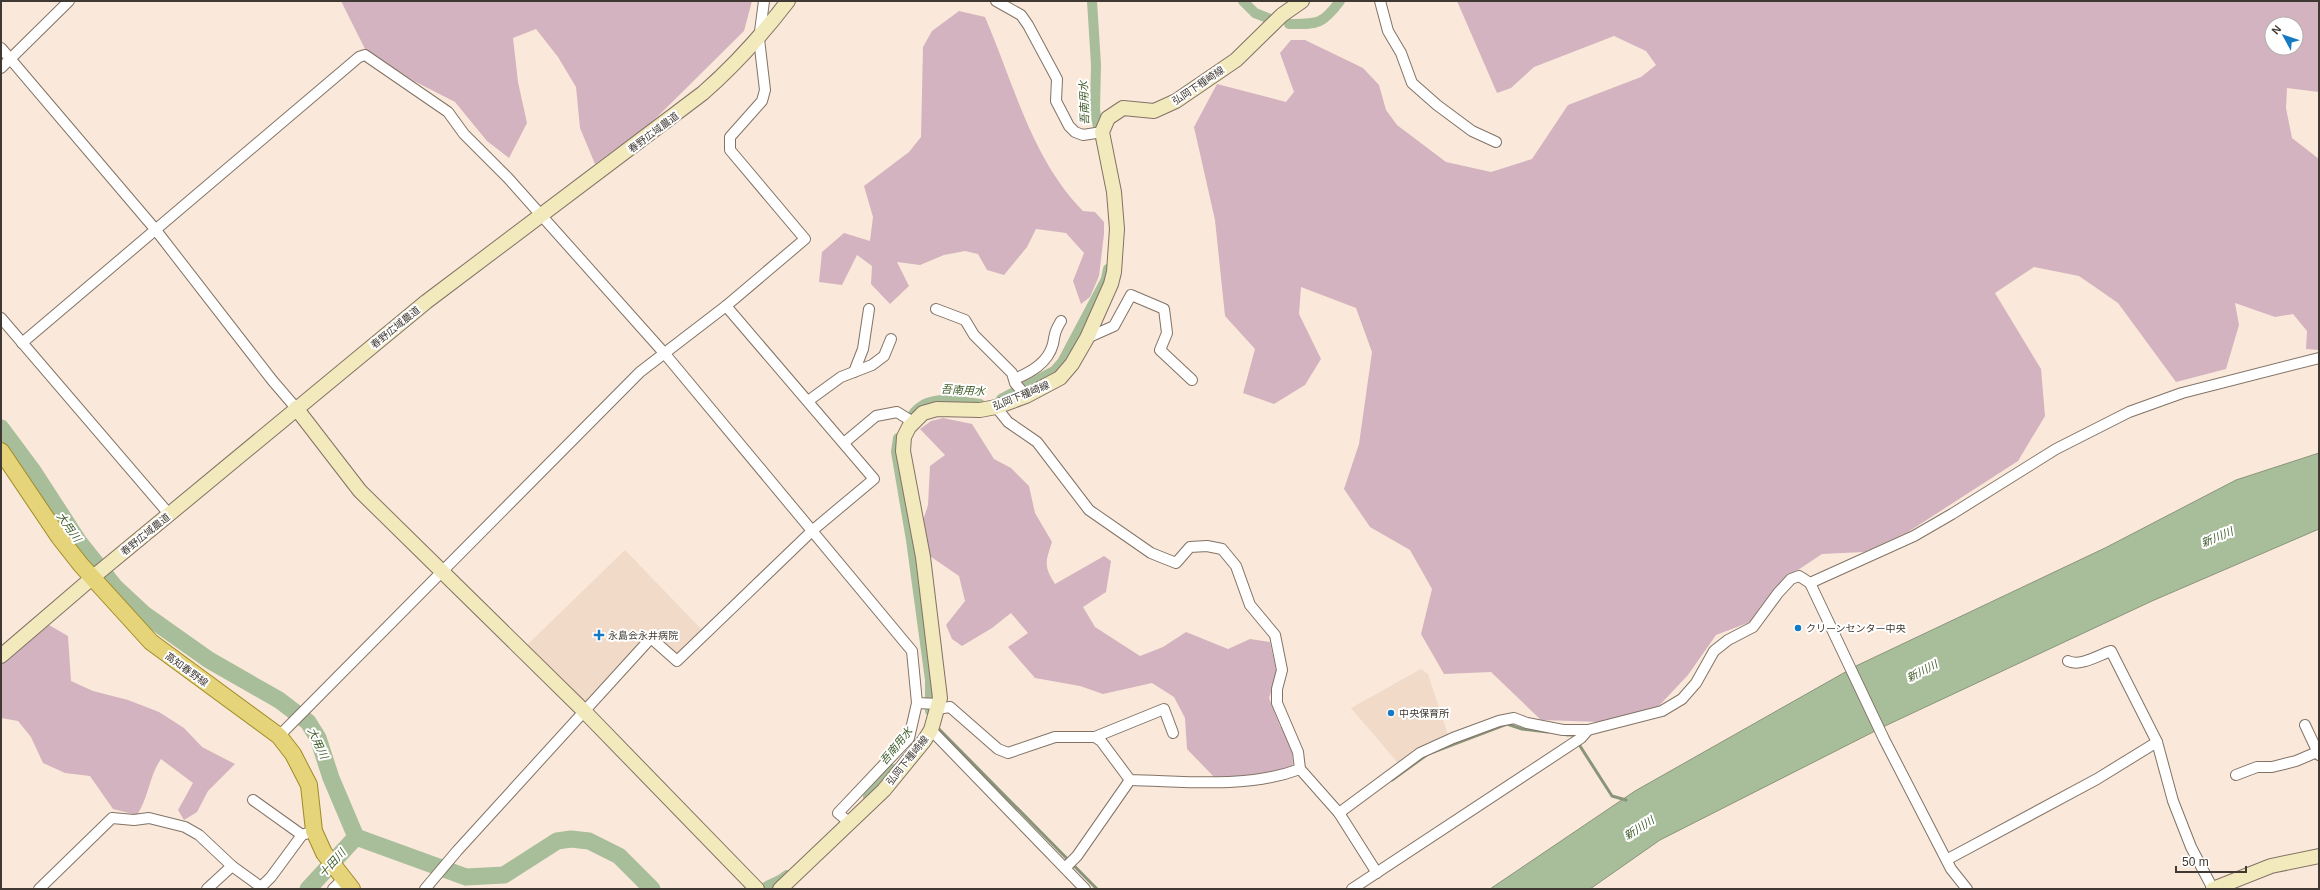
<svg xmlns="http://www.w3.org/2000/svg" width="2320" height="890" font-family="Helvetica,'Noto Sans JP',sans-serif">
<rect width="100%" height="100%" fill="#fae9da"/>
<g fill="#f1dac7">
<path d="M625 550 702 630 677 656 649 634 585 704 527 645Z"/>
<path d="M1421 669 1428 674 1448 735 1398 763 1351 708Z"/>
</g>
<g fill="#d3b3bf" fill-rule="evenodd">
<path d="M341 1H752L744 31 650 124 595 164 580 128 576 87 558 57 536 29 513 38 518 82 527 123 509 158 487 141 455 102 414 81 366 51Z"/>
<path d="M1457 1H2319V92L2287 88 2286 108 2292 138 2319 159V350L2306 349 2307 331 2293 314 2275 317 2235 303 2239 325 2226 369 2176 382 2118 303 2079 276 2034 267 1995 293 2041 369 2045 416 2018 461 1908 532 1864 552 1822 554 1783 580 1758 619 1716 635 1688 675 1655 710 1603 722 1541 720 1491 672 1444 674 1421 634 1432 589 1410 550 1370 527 1344 489 1359 444 1372 352 1356 308 1301 287 1299 314 1321 359 1305 385 1274 404 1243 393 1255 349 1225 316 1215 220 1194 127 1217 84 1286 102 1294 92 1280 53 1291 40H1305L1363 68 1379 85 1386 110 1397 125 1446 162 1491 172 1532 159 1568 105 1641 77 1656 65 1646 51 1614 36 1534 67 1511 88 1497 93ZM2272 24H2296V48H2272Z"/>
<path d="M959 11 985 17C1014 84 1031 158 1083 211L1095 212 1104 222V234L1099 276 1090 297 1081 304 1073 281 1084 253 1066 233 1036 229 1027 247 1004 275 987 270 978 254 965 251 944 255 920 265 897 262 909 286 890 304 871 284 872 266 857 255 842 285 819 282 822 252 844 233 870 241 873 217 864 186 909 152 921 137 923 47 932 31Z"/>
<path d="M943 418 972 424 994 459 1011 468 1029 486 1035 513 1052 542C1045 563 1044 566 1055 584L1104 556 1111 561 1106 592 1083 607 1095 627 1140 656 1163 647 1186 632 1228 649 1250 639 1270 642 1277 675 1269 698 1280 726 1292 741 1293 770 1277 776 1215 778 1187 749 1185 718 1174 697 1152 683 1103 694 1080 686 1035 678 1008 647 1028 633 1011 613 992 628 962 646 952 639 946 625 965 601 959 576 924 552 922 524 928 505 930 466 945 455 920 429 931 421Z"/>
<path d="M49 625 68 636 71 681 93 691 128 700 159 712 184 728 202 747 235 764 208 791 197 812 184 820 178 810 193 783 161 759C149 776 149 797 137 815L113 809 90 776 65 773 43 763 31 737 18 721 1 718V664Z"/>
</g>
<path fill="#a8bd99" stroke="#89957a" d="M2319 453V529L2152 601 1887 725 1660 840 1590 889H1490L1635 791 1856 666 2105 548 2236 480Z"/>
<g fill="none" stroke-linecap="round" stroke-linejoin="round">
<g stroke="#89957a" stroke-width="3">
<path d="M937 727 1097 889"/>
<path d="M1567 735H1573L1612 796 1626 800"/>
<path d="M1392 780 1428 754 1507 724 1522 729 1548 732"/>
</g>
<g stroke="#a8bd99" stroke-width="10">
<path d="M1092 1 1096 65 1095 110 1100 138"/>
<path d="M1243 1 1255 13 1270 19"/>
<path d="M1289 24C1318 24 1322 25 1340 1"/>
<path d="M1001 399 1054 371 1062 362 1106 279 1108 269"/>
<path d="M913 414C929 393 957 401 980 404"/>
<path d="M898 438 896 452 911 540 930 680V711"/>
<path d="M868 797 893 769"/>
<path d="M763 889C771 882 778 883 787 875"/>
</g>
<g stroke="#a8bd99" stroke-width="17">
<path d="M1 428 33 471 79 542 115 587 144 614 209 660 279 700 308 722 318 738 331 778 356 837 466 877 504 875 557 841 571 839 589 841 619 856 652 889"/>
<path d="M308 889 356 837"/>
</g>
<defs>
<g id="street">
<path d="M996 1 1021 15 1028 25 1057 79 1056 101 1069 126 1075 132 1083 135 1102 132"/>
<path d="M1380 1 1388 31 1401 53 1412 83 1437 105 1472 131 1496 142"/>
<path d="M1 48 155 229 272 380 296 408"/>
<path d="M1 68 69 1"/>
<path d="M936 309 965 320 974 335 1012 373 1015 383 1026 396"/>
<path d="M1 318 169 514"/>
<path d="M1087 338 1114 326 1131 295 1164 309 1167 333 1160 350 1192 380"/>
<path d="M22 343 359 57 365 55 448 112 464 134 508 178 665 354 912 651 917 703 909 738 838 813 850 823"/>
<path d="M854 372 863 349 869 309"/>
<path d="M1015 379C1031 372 1048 363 1053 344 1055 333 1055 331 1061 321"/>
<path d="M808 401 841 377 872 365 884 356 891 339"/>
<path d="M996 407 1008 422 1037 442 1089 510 1151 553 1176 563 1190 547 1207 546 1222 549 1236 566 1250 605 1275 635 1282 670 1277 689V703L1298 752 1300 769"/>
<path d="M845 442 876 416 897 412 913 422"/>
<path d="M1810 583 1914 536 1952 514 2056 449 2129 412 2182 393 2319 358"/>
<path d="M917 703 938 704"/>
<path d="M937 709 950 707 998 749 1008 753 1055 737H1095L1101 741 1130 780C1186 781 1247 789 1300 769L1339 813 1420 753 1453 738 1499 721 1514 718 1527 723 1563 730H1588L1662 711 1682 699 1696 683 1714 651 1728 640 1753 627 1778 593 1791 579 1799 576 1810 583 1884 739 1951 869 1967 889"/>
<path d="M2305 725 2319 755"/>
<path d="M931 730 1085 889"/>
<path d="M279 736 640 372 726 306 805 239 730 150V137L762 101 765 90 759 39 764 1"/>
<path d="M1095 737 1164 709 1173 733"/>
<path d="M2157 742 2173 801 2191 847 2213 889"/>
<path d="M2236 775 2257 767H2272L2296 761 2317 752"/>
<path d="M253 800 302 835"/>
<path d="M1339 813 1377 873"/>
<path d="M1948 859 2097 779 2157 742 2111 651C2099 655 2080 667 2068 661"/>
<path d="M1065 868 1077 856 1130 780"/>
<path d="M39 889 112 818 134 820 149 818 185 827 199 835 232 866 261 887 271 877 302 835 314 831"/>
<path d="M207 889 232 866"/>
<path d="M333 889 344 878"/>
<path d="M425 889 457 851 651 638 677 661 813 530 874 479 726 306"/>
<path d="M1352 889 1581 738 1588 730"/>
</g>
<g id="secondary">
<path d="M296 408 360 491 583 710 757 889"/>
<path d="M1 656 92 578 426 302 703 93C735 65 762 35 788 1"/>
<path d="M780 889 884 790 924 741 931 730 940 698 923 557 903 451 904 437 909 427 923 413 937 409 980 410 996 407 1026 396 1060 378 1072 364 1087 338 1111 284 1114 272 1117 229 1114 192 1102 132 1108 118 1123 108 1154 111 1176 101 1236 60 1282 15 1302 1"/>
<path d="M2213 889 2271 866 2319 856"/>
</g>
<path id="primary" d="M1 451 59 537 81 565 151 642 279 736 293 754 309 785 314 831 324 853 352 889"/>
</defs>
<use href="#street" stroke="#827366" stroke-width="12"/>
<use href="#secondary" stroke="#827366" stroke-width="16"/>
<use href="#primary" stroke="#a08b26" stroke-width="18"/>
<use href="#street" stroke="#fff" stroke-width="10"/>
<use href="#secondary" stroke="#f2e9bc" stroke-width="14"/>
<use href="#primary" stroke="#e5d479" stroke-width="16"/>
</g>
<g fill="#1579c4" stroke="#fff" stroke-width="1.5">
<circle cx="1798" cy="628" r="4"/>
<path d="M597 629h4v4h4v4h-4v4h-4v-4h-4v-4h4z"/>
<circle cx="1391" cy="713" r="4"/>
</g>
<g text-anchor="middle" stroke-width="4" stroke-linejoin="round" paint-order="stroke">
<g font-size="10" fill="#403933" stroke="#fff">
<text transform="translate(1198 85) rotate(-34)" y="4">弘岡下種崎線</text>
<text transform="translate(653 132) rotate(-37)" y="4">春野広域農道</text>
<text transform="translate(395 327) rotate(-39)" y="4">春野広域農道</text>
<text transform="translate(1021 395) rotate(-22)" y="4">弘岡下種崎線</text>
<text transform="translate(145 534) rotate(-39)" y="4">春野広域農道</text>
<text transform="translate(187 669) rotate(36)" y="4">高知春野線</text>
<text transform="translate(907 760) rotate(-51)" y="4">弘岡下種崎線</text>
</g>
<g font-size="10" fill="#403933" stroke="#fff" text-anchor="start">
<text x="1806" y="632">クリーンセンター中央</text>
<text x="608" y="639">永島会永井病院</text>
<text x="1399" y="717">中央保育所</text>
</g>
<g font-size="11" font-style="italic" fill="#415d2a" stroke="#fff">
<text transform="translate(1084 103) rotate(-92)" y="4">吾南用水</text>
<text transform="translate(963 390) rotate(3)" y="4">吾南用水</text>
<text transform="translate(69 527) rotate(55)" y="4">大用川</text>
<text transform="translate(2217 537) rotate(-23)" y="4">新川川</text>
<text transform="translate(1922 671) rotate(-28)" y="4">新川川</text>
<text transform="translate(318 743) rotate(65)" y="4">大用川</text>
<text transform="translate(896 746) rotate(-51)" y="4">吾南用水</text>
<text transform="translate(1639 828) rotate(-33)" y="4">新川川</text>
<text transform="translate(332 863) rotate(-48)" y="4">十田川</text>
</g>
</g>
<rect width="2320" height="890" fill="none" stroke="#403933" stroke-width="4"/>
<g transform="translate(2284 36) rotate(310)"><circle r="19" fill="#ffffff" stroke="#b3b0ad"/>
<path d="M0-3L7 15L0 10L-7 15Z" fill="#1579c4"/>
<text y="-6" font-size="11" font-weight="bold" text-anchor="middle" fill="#403933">N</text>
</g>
<path d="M2176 866v6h70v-6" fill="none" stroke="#403933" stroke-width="2"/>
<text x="2182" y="866" font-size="12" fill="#403933" stroke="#ffffff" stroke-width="3" paint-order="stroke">50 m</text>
</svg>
